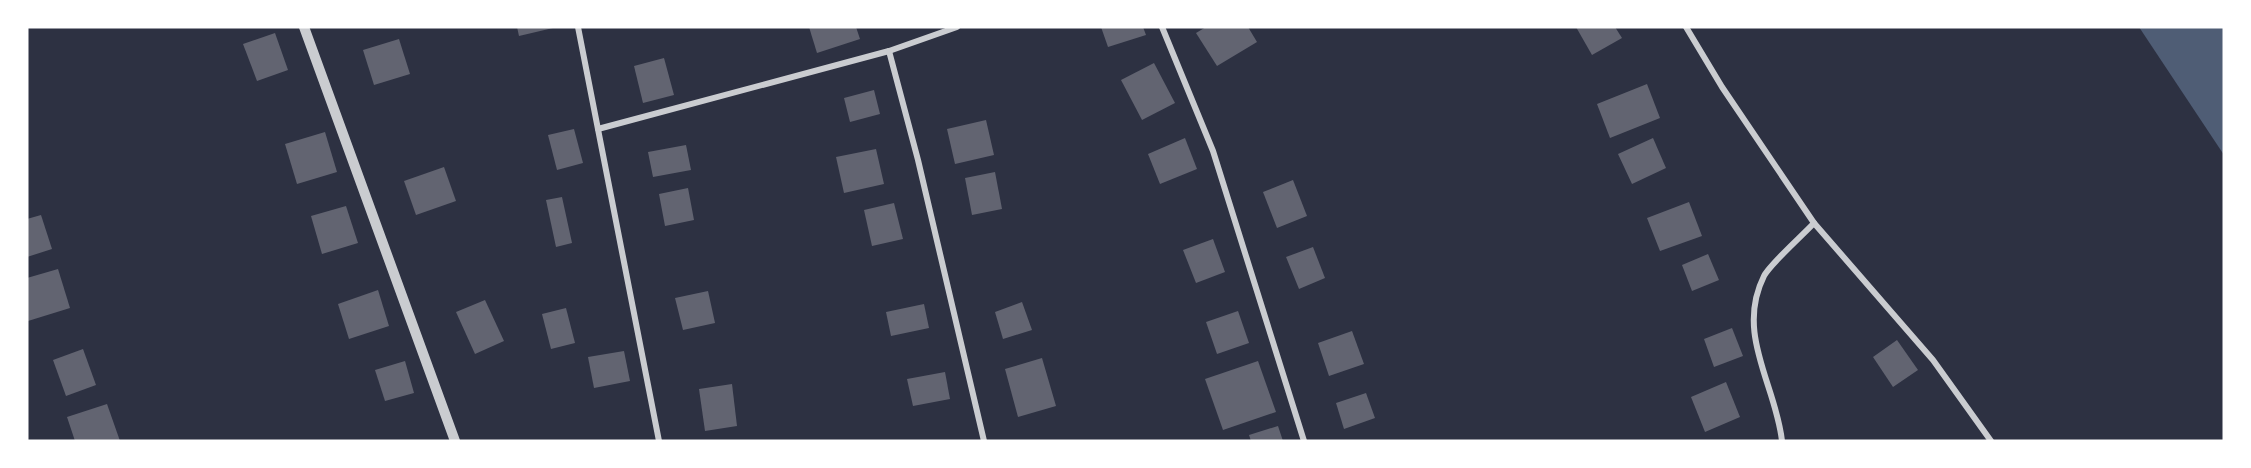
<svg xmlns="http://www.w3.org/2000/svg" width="2251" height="468" font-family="'Source Serif 4',serif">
<rect width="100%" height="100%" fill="#2d3142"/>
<path fill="#4f5d75" d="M2139 27H2224V155Z"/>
<g fill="#626471">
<path d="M517 27H553V28L519 36Z"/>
<path d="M809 27H856L860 39 817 53Z"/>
<path d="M1101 27H1143L1146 35 1108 47Z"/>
<path d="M1206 27H1248L1257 42 1217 66 1196 33Z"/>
<path d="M1576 27H1615L1622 38 1592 55Z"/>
<path d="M275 33 288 70 257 81 243 44Z"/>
<path d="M399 39 410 74 374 85 363 50Z"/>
<path d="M664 58 674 95 643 103 634 66Z"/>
<path d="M1154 63 1175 103 1142 120 1121 80Z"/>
<path d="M1647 84 1660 118 1610 138 1597 104Z"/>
<path d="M874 90 880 114 850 122 844 98Z"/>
<path d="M986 120 994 155 955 164 947 129Z"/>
<path d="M574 129 583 163 557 170 548 135Z"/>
<path d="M325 132 337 172 297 184 285 144Z"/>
<path d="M1185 138 1197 169 1160 184 1148 154Z"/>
<path d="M1653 138 1666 168 1632 184 1618 154Z"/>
<path d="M686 145 691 170 653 177 648 152Z"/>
<path d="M876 149 884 184 844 193 836 157Z"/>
<path d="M444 167 456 201 416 215 404 181Z"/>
<path d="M995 172 1002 209 972 215 965 178Z"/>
<path d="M1293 180 1307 216 1277 228 1263 192Z"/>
<path d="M688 188 694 220 665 226 659 194Z"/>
<path d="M562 197 572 243 556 247 546 200Z"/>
<path d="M1689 202 1702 236 1660 251 1647 218Z"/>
<path d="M894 203 903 239 872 246 864 210Z"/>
<path d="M346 206 358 243 322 254 311 216Z"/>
<path d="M41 215 52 249 27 257V219Z"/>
<path d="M1213 239 1225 272 1196 283 1183 250Z"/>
<path d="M1313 247 1325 278 1299 289 1286 257Z"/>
<path d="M1708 254 1719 280 1692 291 1682 265Z"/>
<path d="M58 269 70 308 28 321 27 278Z"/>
<path d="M378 290 389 326 349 339 338 304Z"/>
<path d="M708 291 715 323 683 330 675 298Z"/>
<path d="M485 300 504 341 475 354 456 312Z"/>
<path d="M1022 302 1032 330 1003 339 995 312Z"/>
<path d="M924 304 929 328 891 336 886 312Z"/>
<path d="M566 308 575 343 551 349 542 314Z"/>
<path d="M1238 311 1249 343 1217 354 1206 322Z"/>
<path d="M1732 328 1743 356 1714 367 1704 339Z"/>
<path d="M1352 331 1364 364 1329 376 1318 343Z"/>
<path d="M1897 340 1918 370 1893 387 1873 357Z"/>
<path d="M83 349 96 385 66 396 53 360Z"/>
<path d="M624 351 630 381 594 388 588 357Z"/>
<path d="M1042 358 1056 406 1018 417 1005 369Z"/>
<path d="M405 361 414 393 385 401 375 370Z"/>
<path d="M1258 361 1276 412 1223 430 1205 379Z"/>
<path d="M945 372 950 399 913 406 907 379Z"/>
<path d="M1726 382 1740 417 1705 432 1691 397Z"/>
<path d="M732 384 737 426 705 431 699 389Z"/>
<path d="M1366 393 1375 418 1344 429 1336 403Z"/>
<path d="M107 404 120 441H75L67 417Z"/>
<path d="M1278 426 1283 441H1251L1249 435Z"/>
</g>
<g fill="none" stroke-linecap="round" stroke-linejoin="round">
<g stroke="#caccd0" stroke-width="6">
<path d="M578 27 659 441"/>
<path d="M1162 27 1213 151 1304 441"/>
<path d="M1686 27 1722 87 1814 223 1933 360 1991 441"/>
<path d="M889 51 918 160 984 441"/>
<path d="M598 129 889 51 957 27"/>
<path d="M1782 441C1776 385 1735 334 1764 276 1770 264 1803 235 1814 223"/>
</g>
<path stroke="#caccd0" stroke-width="10" d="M304 27 455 441"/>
</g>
<rect width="2251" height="468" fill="none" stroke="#ffffff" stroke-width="57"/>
</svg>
